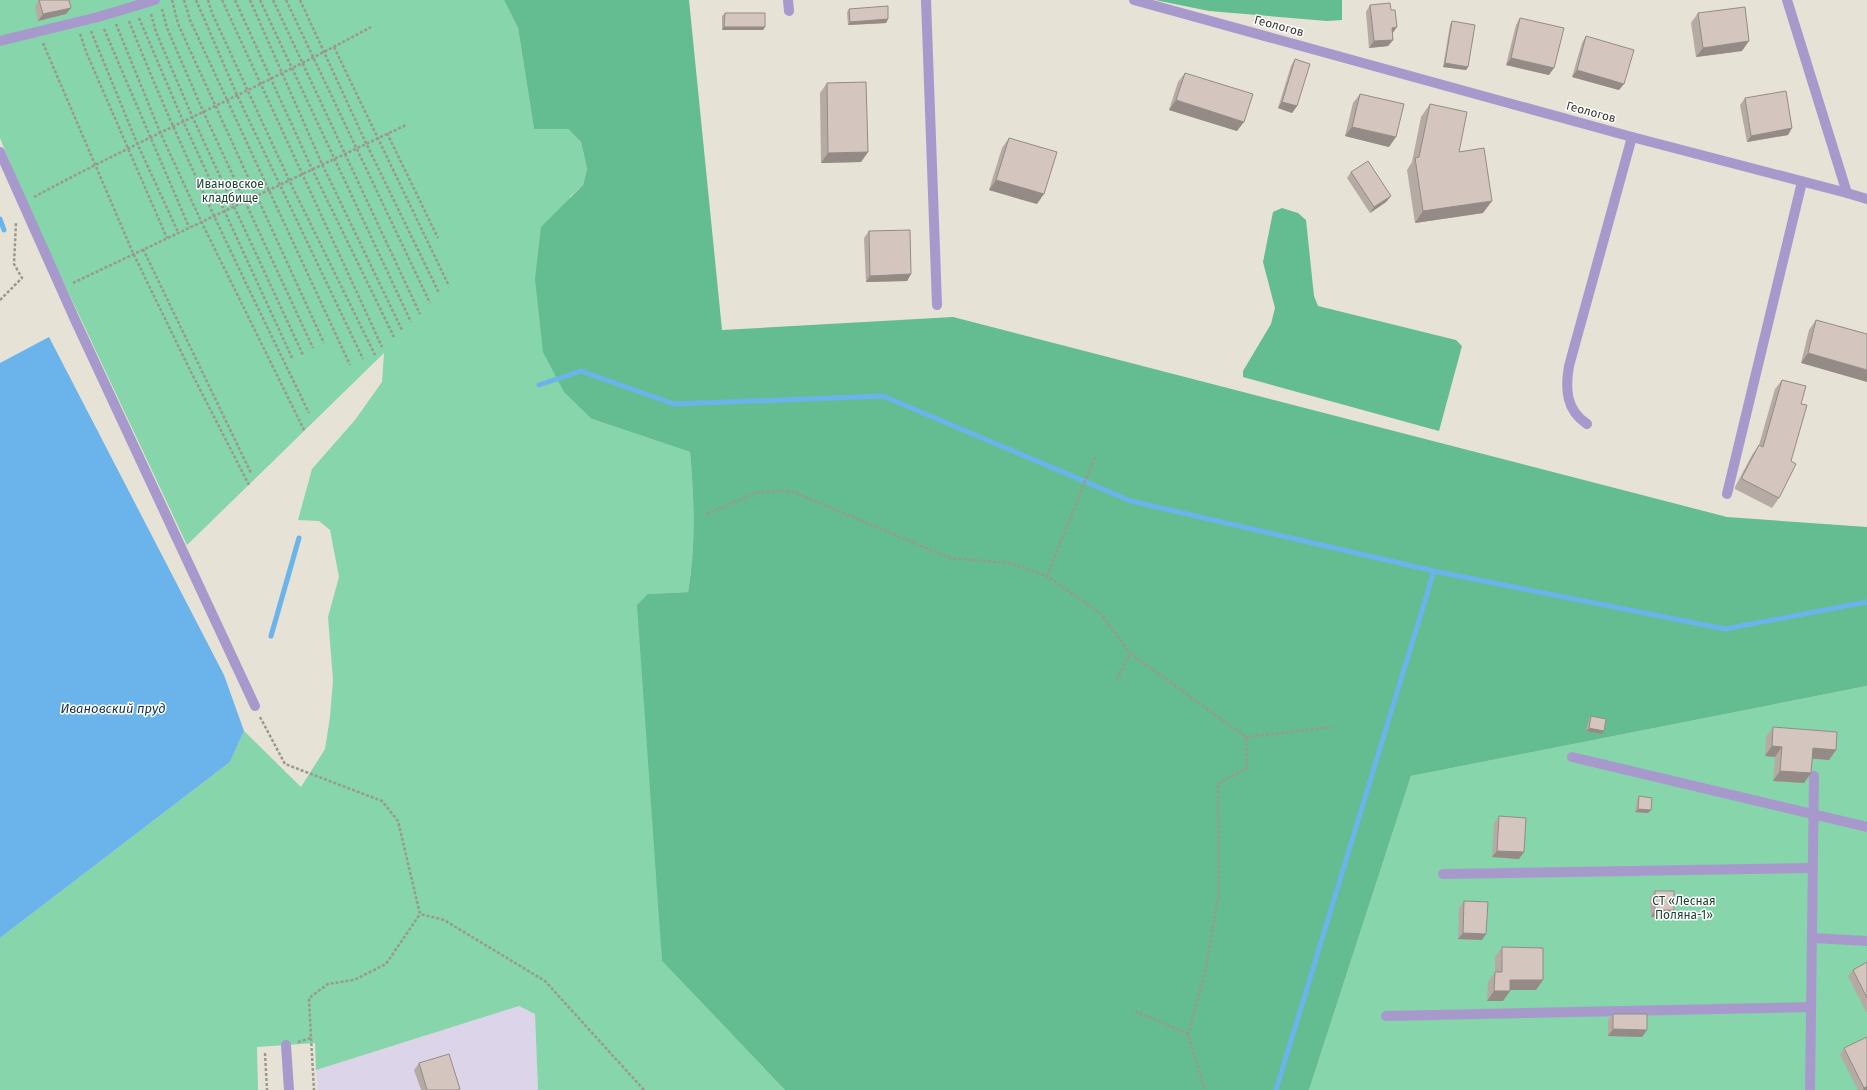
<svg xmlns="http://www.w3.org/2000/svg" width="1867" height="1090" font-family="'Fira Sans',sans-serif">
<rect width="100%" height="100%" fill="#e6e2d5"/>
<path fill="#dcd4e9" d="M519 1006 535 1014 538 1090H318L316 1070Z"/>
<g fill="#86d5ab">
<path d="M0 0H504L518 28 534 129H568L581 142 587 169 583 185 570 197 592 419 690 452C694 499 696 545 688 592L648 594 662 961 785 1090H538L535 1014 519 1006 316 1070 315 1043 257 1047 258 1090H0V938L230 762 244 731 301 787 325 749 330 717 333 680 328 617 339 577 330 530 319 521 298 520 312 469 355 420 382 382 384 353 187 545 26 202 0 138Z"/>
<path d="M1867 686V1090H1309L1411 776Z"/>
</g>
<g fill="#64bd90">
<path d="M504 0H689L722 330 953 317 1727 517 1867 527V686L1411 776 1309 1090H785L662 961 637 605 648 594 688 592C696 545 694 499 690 452L592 419 564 392 543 352 535 279 541 227 583 185 587 169 581 142 568 129H534L518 28Z"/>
<path d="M1155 0H1342V20L1327 21 1209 11Z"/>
<path d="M1282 208 1298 213 1306 220 1314 296 1318 306 1456 340 1462 346 1439 431 1243 377V371L1271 324 1275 308 1263 262 1273 212Z"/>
</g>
<path fill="#6ab4eb" d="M49 337 224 675 244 731 230 762 0 938V363Z"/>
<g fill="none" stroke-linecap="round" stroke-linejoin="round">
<g stroke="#6ab4eb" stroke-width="5">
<path d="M0 219 4 230"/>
<path d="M539 385 581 371 674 404 883 396 1131 501 1434 571 1725 629 1867 602"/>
<path d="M271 636 299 538"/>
<path d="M1276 1090 1434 571"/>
</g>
<g stroke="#9b988f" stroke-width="2.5" stroke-dasharray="3 2" stroke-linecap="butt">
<path d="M172 0 178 24 324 343"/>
<path d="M184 0 190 20 350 365"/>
<path d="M196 0 237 95 363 359"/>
<path d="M208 0 212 13 289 180 375 355"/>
<path d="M222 0 382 347"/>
<path d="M235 0 312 169 394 337"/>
<path d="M250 0 322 164 402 330"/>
<path d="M260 0 411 322"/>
<path d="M273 0 420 314"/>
<path d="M286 0 430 303"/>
<path d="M300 0 366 143 439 293"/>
<path d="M162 9 167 28 203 111 313 348"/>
<path d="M151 14 156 32 192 116 303 355"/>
<path d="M139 18 183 121 293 360"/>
<path d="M129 21C182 155 246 283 309 413"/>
<path d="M116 24 160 132 201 221 304 430"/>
<path d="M104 29 189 227"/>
<path d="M91 31 137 143 178 232"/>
<path d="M80 34 87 54 167 238"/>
<path d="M43 43 133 253 190 370 249 485"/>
<path d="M334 47 449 286"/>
<path d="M387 133 438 238"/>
<path d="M34 197C145 137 261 87 371 27"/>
<path d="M143 249 251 473"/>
<path d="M73 283 406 125"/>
<path d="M0 300 22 278 14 264 16 223"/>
<path d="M706 514 758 492 791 491 950 558 1010 563 1047 576 1101 614 1130 653 1246 737 1247 768 1218 784 1219 892 1205 972 1188 1034 1205 1090"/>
<path d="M1047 576 1095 457"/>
<path d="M1117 680 1130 653"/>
<path d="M260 717 285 764 382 801 398 821 420 914 444 920 545 981 644 1090"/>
<path d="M1246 737 1332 727"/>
<path d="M1135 1011 1188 1034"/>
<path d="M311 1038 314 1090"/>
<path d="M298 1042 311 1038 309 998 328 984 354 980 386 964 420 914"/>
<path d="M265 1053 267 1090"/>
</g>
<g stroke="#a899cd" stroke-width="10">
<path d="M788 0 789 11"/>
<path d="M926 0 937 305"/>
<path d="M0 41 98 17 155 0"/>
<path d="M0 152 76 322 255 706"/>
<path d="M1847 193 1867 199"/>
<path d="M1587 424C1566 410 1565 389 1569 366L1632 137"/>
<path d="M1727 494 1802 182"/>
<path d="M1572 757 1867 827"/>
<path d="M1443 874 1813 868"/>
<path d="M1813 938 1867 941"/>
<path d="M1386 1016 1811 1007"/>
<path d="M1810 1090 1814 776"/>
</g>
<g stroke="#a899cd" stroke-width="10">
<path d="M1134 0 1632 137 1847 193 1787 0"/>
<path d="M286 1045 289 1090"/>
</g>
</g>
<g fill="#b6aaa4">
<path d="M39 0H69L71 8 66 14 38 21 35 6Z"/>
<path d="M1370 5 1391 10 1393 40 1388 46 1369 48 1366 12Z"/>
<path d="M849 9 888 19 886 23 848 25 847 12Z"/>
<path d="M725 13 765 27 763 30H722V16Z"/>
<path d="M1698 13 1742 51 1696 57 1691 23Z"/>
<path d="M1520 18 1549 75 1506 65 1516 25Z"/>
<path d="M1452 21 1468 67 1466 70 1443 67 1450 25Z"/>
<path d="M1586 36 1619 90 1572 77 1582 43Z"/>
<path d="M1295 59 1297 106 1292 113 1278 108 1291 66Z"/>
<path d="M1185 73 1237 131 1169 110 1178 82Z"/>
<path d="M827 83 868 152 861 162 821 163 820 93Z"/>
<path d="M1360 94 1389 147 1345 136 1353 103Z"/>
<path d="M1745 98 1788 135 1747 142 1740 105Z"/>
<path d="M1430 104 1459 152 1483 213 1415 223 1407 170 1412 162 1421 117Z"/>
<path d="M1009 138 1037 204 989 190 1002 148Z"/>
<path d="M1351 172 1391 196 1386 202 1370 213 1347 178Z"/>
<path d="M869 231 911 274 907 281 866 282 864 238Z"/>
<path d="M1816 320 1867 334 1801 363 1809 330Z"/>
<path d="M1782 380 1779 498 1772 508 1735 489V487L1752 455 1759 445 1775 389Z"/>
<path d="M1591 716 1602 734 1586 731 1589 719Z"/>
<path d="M1773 727 1836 750 1829 760 1812 759 1811 773 1804 783 1773 781 1775 757 1765 756 1766 737Z"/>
<path d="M1639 796 1651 810 1648 813 1635 812 1637 799Z"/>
<path d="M1499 816 1519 859 1492 857 1494 823Z"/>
<path d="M1655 891 1674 910 1670 916 1651 917 1650 898Z"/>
<path d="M1464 901 1482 940 1458 939 1459 908Z"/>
<path d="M1502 947 1543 980 1536 990H1510L1503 1001H1487L1488 982 1495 972V957Z"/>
<path d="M1867 962V1012H1866L1848 976 1853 970Z"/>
<path d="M1613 1014 1647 1030 1642 1037 1608 1036V1020Z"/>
<path d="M1844 1048 1867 1090H1858L1840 1055Z"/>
<path d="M419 1063 459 1090H421L414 1070Z"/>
</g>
<g fill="#948b86">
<path d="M71 8 66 14 38 21 43 14Z"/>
<path d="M888 19 886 23 848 25 850 22Z"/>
<path d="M724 27H765L763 30H722Z"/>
<path d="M1397 27 1392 34V28Z"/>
<path d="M1393 40 1388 46 1369 48 1374 41Z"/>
<path d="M1749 41 1742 51 1696 57 1703 48Z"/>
<path d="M1511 58 1554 68 1549 75 1506 65Z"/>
<path d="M1445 63 1468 67 1466 70 1443 67Z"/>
<path d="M1577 70 1624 84 1619 90 1572 77Z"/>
<path d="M1176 100 1244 122 1237 131 1169 110Z"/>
<path d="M1282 102 1297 106 1292 113 1278 108Z"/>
<path d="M1352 127 1396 137 1389 147 1345 136Z"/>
<path d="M1792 128 1788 135 1747 142 1751 136Z"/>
<path d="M868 152 861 162 821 163 828 153Z"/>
<path d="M996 180 1044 194 1037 204 989 190Z"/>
<path d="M1391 196 1386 202 1370 213 1374 207Z"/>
<path d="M1492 201 1483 213 1415 223 1423 211Z"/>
<path d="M911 274 907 281 866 282 870 276Z"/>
<path d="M1808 353 1867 370V382L1801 363Z"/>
<path d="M1589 728 1604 731 1602 734 1586 731Z"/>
<path d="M1772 746 1782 747 1775 757 1765 756Z"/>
<path d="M1813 748 1836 750 1829 760 1806 758Z"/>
<path d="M1780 771 1811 773 1804 783 1773 781Z"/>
<path d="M1638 809 1651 810 1648 813 1635 812Z"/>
<path d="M1497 851 1524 852 1519 859 1492 857Z"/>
<path d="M1655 910H1674L1670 916 1651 917Z"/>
<path d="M1463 933 1486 934 1482 940 1458 939Z"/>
<path d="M1510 980H1543L1536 990H1503Z"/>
<path d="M1494 991H1510L1503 1001H1487Z"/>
<path d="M1613 1029 1647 1030 1642 1037 1608 1036Z"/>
<path d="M1867 1086V1090H1863L1864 1088Z"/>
</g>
<g fill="#d4c6bf" stroke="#948b86">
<path d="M39 0H69L71 8 43 14Z"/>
<path d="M1390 3 1391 10H1395L1397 27 1392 28 1393 40 1374 41 1370 5Z"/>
<path d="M888 6V19L850 22 849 9Z"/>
<path d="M1745 7 1749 41 1703 48 1698 13Z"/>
<path d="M725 13H765V27H724Z"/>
<path d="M1520 18 1564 28 1554 68 1511 58Z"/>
<path d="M1452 21 1475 25 1468 67 1445 63Z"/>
<path d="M1586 36 1634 50 1624 84 1577 70Z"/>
<path d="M1295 59 1310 64 1297 106 1282 102Z"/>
<path d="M1185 73 1253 94 1244 122 1176 100Z"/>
<path d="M866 82 868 152 828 153 827 83Z"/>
<path d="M1786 91 1792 128 1751 136 1745 98Z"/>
<path d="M1360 94 1404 104 1396 137 1352 127Z"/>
<path d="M1430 104 1467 112 1459 152 1484 148 1492 201 1423 211 1415 158 1419 157Z"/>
<path d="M1009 138 1057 152 1044 194 996 180Z"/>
<path d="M1368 161 1391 196 1374 207 1351 172Z"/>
<path d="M910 230 911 274 870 276 869 231Z"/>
<path d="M1816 320 1867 334V370L1808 353Z"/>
<path d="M1782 380 1806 386 1801 404 1807 405 1791 461 1796 464 1779 498 1742 479V477L1759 445 1763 447Z"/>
<path d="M1591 716 1606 719 1604 731 1589 728Z"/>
<path d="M1773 727 1837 732 1836 750 1813 748 1811 773 1780 771 1782 747 1772 746Z"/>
<path d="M1639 796 1652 798 1651 810 1638 809Z"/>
<path d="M1499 816 1526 818 1524 852 1497 851Z"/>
<rect x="1655" y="891" width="19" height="19"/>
<path d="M1464 901 1488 902 1486 934 1463 933Z"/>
<path d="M1502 947 1543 948V980H1510V991H1494L1495 972H1502Z"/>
<path d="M1867 962V998L1853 970Z"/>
<path d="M1613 1014H1647V1030L1613 1029Z"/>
<path d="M1867 1037V1086L1864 1088 1844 1048Z"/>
<path d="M449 1054 460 1089 457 1090H427L419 1063Z"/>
</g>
<g text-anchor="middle" stroke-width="3" stroke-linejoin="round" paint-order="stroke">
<g font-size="12" fill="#3b3a35" stroke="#fff">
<text transform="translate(1279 26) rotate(15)" y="4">Геологов</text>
<text transform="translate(1591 112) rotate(15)" y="4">Геологов</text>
</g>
<g font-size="12" fill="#1d4430" stroke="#fff">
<text x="230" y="188">Ивановское<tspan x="230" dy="14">кладбище</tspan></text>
<text x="1684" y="905">СТ «Лесная<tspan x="1684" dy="14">Поляна-1»</tspan></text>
</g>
<g font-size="13" font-style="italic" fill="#113148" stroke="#fff">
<text x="113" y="713">Ивановский пруд</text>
</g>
</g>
</svg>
